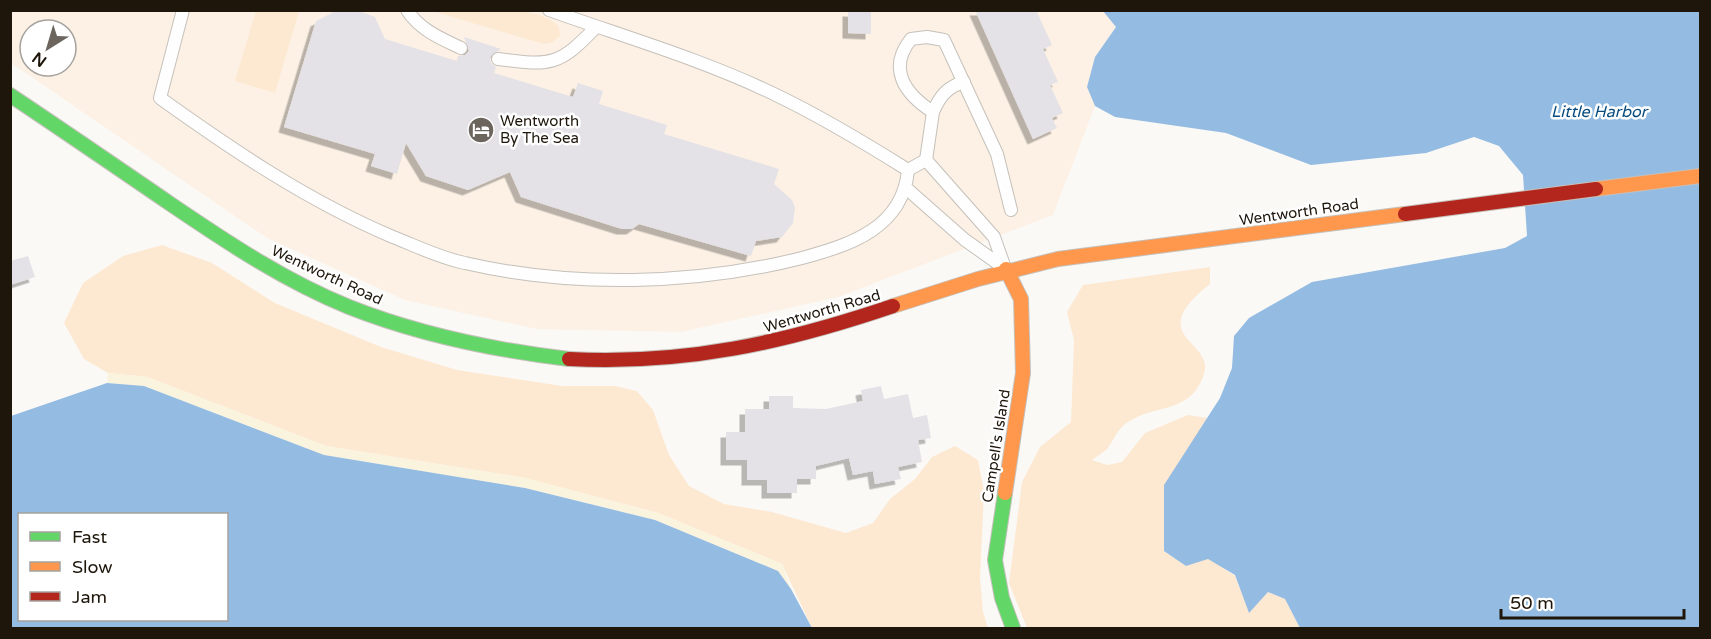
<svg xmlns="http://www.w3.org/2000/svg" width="1711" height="639" font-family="'Varela Round',sans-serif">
<defs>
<filter id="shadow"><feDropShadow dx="-5.5" dy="5.5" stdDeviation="0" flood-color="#0004"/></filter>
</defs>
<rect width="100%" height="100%" fill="#fbf9f6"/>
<path fill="#fcf1e4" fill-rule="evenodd" d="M11 10H1103L1116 27 1095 57 1087 87 1095 106 1053 215 838 297 681 332 536 329 405 300 267 238 11 63ZM30 30H66V66H30Z"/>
<g fill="#fde9d2">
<path d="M256 11H299L275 93 235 81Z"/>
<path d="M432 11C461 10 542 2 559 28L560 36 553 42 544 44Z"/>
<path d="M162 245 212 263 275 303 381 347 457 370 562 386H615L637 391 653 410 669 455 689 486 724 504 772 512 846 533 873 523 890 499 915 479 932 457 955 446 978 460 984 492 980 578 983 612 988 628H812L782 564 658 513 525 478 326 446 147 377 108 373 84 359 64 323 83 283 123 256Z"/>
<path d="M1210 267V284C1142 338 1215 340 1204 374 1190 417 1151 402 1123 426 1116 432 1113 442 1107 449 1103 453 1097 456 1092 460L1107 465 1122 462 1145 433 1188 415 1208 418C1184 458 1166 504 1164 551L1186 566 1208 558 1235 576 1249 612 1268 592 1285 599 1300 628H1027L1009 583 1022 482 1040 447 1071 422 1074 340 1067 312 1083 285Z"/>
</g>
<path fill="#faf4de" d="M108 373 147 377 326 446 525 478 658 513 782 564 791 589 778 571 655 520 525 488 324 455 144 386 107 383Z"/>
<g fill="#94bbe1" fill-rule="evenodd">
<path d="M1103 11H1700V628H1300L1285 599 1268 592 1249 613 1235 575 1208 559 1186 566 1164 551V485L1220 398 1232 368 1234 336 1249 318 1312 282 1505 248 1527 236 1523 175 1499 146 1474 137 1426 153 1311 165 1226 133 1115 117 1095 106 1087 87 1095 57 1116 27Z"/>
<path d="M107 383 144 386 324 455 525 488 655 520 778 571 791 589 812 628H11V416ZM20 514H226V620H20Z"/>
</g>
<g fill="#e4e2e7" filter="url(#shadow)">
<path d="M338 10H356L375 17 385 39 457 61 458 56 465 55 469 51 464 37 501 49 490 57 491 63 496 67 494 73 573 97 578 83 603 91 599 104 667 125 664 134 779 169 774 184 792 200 795 208 793 223 782 237 756 241 751 256 639 224 632 229H622L521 197 510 172 468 190 426 176 406 143 397 174 371 166 375 154 284 127 316 21Z"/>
<path d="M975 10H1036L1052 45 1043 49 1058 82 1050 85 1063 113 1052 118 1057 128 1033 139Z"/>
<path d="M848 11 871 12V34L848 33Z"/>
<path d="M28 256 35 277 10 285V261Z"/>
<path d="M881 386 884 399 908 394 913 418 927 415 931 438 918 440 922 462 898 467 901 479 875 484 873 471 853 475 849 458 816 466V479H797V493H767V480H747V460H726V432H745V409H769V396H793V408L826 409 863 401 861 390Z"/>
</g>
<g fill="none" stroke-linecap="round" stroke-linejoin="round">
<defs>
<g id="lane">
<path d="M183 10 160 98C234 151 308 201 393 237 416 246 440 258 465 263 573 288 695 285 802 258 850 245 903 228 908 170"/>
<path d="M407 10C420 30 440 38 461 48"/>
<path d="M549 10C625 37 704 60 776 95 822 117 865 143 908 170L926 160"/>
<path d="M498 59C551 66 559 66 596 27"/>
<path d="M933 112C940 96 947 87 964 82"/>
<path d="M926 160 933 112C905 94 887 69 911 39L927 37 944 40 997 154 1011 210"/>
<path d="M926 160 994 237 1005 268"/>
<path d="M906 188 965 240 1003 267"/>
</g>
<g id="fast">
<path d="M10 95C64 131 118 168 172 205 228 243 285 281 349 307 420 335 493 350 569 359"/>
<path d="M1005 493 995 560 1002 598 1013 628"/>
</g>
<g id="slow">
<path d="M1596 189 1700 176"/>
<path d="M893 306 978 279 1058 259 1405 214"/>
<path d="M1005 493 1023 373 1021 299 1006 269"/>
</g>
<g id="jam">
<path d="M1405 214 1596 189"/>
<path d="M569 359C684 365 784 343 893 306"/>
</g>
</defs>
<use href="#lane" stroke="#c5c0ba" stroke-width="14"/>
<use href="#fast" stroke="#c5c0ba" stroke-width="16"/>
<use href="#slow" stroke="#c5c0ba" stroke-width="16"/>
<use href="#jam" stroke="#c5c0ba" stroke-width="16"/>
<use href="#lane" stroke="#fefefe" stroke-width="12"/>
<use href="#fast" stroke="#63d668" stroke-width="14"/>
<use href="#slow" stroke="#ff974d" stroke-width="14"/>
<use href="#jam" stroke="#b3261e" stroke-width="14"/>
</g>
<defs>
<symbol id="hotel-disc" viewBox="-11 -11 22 22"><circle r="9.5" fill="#6b655d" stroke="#fff"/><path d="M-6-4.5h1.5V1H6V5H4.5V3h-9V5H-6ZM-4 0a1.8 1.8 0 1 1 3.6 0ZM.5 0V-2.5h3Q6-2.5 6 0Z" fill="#fff"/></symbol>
</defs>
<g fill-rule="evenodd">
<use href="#hotel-disc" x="466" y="115" width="30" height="30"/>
</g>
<g text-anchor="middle" stroke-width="5" stroke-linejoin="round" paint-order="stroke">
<g font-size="15" fill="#1e160b" stroke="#fff" text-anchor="start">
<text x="500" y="126">Wentworth<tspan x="500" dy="17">By The Sea</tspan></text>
</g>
<g font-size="15" fill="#1e160b" stroke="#fff">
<text transform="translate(1299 212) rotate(-8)" y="5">Wentworth Road</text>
<text transform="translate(327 275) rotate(25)" y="5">Wentworth Road</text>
<text transform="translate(822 311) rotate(-16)" y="5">Wentworth Road</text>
<text transform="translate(996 446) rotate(-81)" y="5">Campell's Island</text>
</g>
<g font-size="16" font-style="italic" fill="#084b7e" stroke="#fff">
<text x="1599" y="117">Little Harbor</text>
</g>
</g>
<rect width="1711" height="639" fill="none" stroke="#1e160b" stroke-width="24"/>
<rect x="18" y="513" width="210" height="108" fill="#ffffff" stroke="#a5a29d" stroke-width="1.5"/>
<rect x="30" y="532" width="30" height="9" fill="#63d668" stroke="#a5a29d" stroke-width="1.5"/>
<text x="72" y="543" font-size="18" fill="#1e160b">Fast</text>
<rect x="30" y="562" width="30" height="9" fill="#ff974d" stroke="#a5a29d" stroke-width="1.5"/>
<text x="72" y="573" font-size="18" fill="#1e160b">Slow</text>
<rect x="30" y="592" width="30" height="9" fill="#b3261e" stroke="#a5a29d" stroke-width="1.5"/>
<text x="72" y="603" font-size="18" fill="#1e160b">Jam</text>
<g transform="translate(48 48) rotate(217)"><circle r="28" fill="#ffffff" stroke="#a5a29d" stroke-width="1.5"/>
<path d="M0-4.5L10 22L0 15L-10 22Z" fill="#6b655d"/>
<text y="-9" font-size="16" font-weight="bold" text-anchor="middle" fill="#1e160b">N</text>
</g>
<path d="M1501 609v9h183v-9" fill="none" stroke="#1e160b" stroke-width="3"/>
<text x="1510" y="609" font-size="18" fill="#1e160b" stroke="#ffffff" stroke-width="4.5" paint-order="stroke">50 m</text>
</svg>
